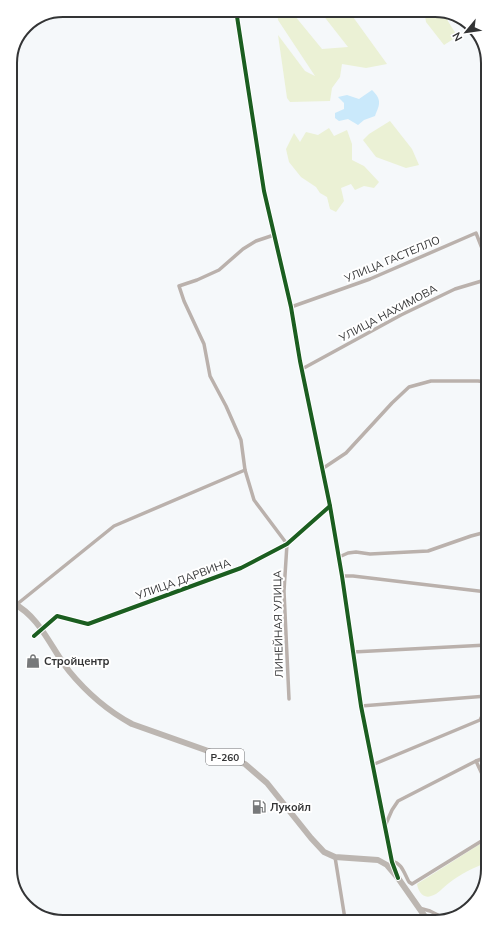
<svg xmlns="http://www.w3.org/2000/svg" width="498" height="932" font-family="Mulish,sans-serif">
<rect width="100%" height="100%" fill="#f5f8fa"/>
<g fill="#ebf1d5">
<path d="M277 10H290L322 49 348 47 319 10H348L387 64 366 68 342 64 340 77 332 88 330 101 290 102 287 98 278 35 305 71 315 76 278 20Z"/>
<path d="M424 10C448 10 445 20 458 36L444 45 426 22Z"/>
<path d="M390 121 412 149 419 165 406 168 376 157 363 140 369 134Z"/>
<path d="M329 128 334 136 347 130 352 144V160L364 166 379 182 374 188 364 186 355 190 351 184 341 188 344 201 336 212 330 209 327 197 320 193 316 187 301 177 289 162 286 149 294 133 300 142 306 132 318 135Z"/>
<path d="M488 839V862C475 867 460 874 449 883 443 887 439 894 431 896 423 899 418 891 417 884Z"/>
</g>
<path fill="#cae9fb" d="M372 90C382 100 380 104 375 116L364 120 358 125 348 119 339 121 335 118V113L344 109V103L338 97 347 95 359 99Z"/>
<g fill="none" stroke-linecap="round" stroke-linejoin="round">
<g stroke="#bab1ac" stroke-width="3.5">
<path d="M236 10 264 191 291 307 370 279 476 233 485 256"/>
<path d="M274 235 256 241 243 249 219 270 197 280 179 286 184 301 204 344 210 376 226 406 241 440 245 470 254 500 287 544 284 591 289 699"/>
<path d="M302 369 401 315 455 289 485 280"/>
<path d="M322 469 346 453 392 403 409 387 431 381H478L486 382"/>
<path d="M339 557 348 553 356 552 370 554 428 551 471 536 486 532"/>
<path d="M342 576H353L487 592"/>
<path d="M16 605 114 526 245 470"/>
<path d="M34 636 57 616 88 624 241 568 287 544 330 506"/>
<path d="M353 652 487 645"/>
<path d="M361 706 487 696"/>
<path d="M476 761 488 787"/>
<path d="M372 765 480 720 487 706"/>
<path d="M385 826 392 810 398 801 476 761 487 757"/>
<path d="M335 857 345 919"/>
<path d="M392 862C401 861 405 875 409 882L412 884 488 837"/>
<path d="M419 908 430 911 444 918 460 914"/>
</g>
<path stroke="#bab1ac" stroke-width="4.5" d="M291 307 300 361 330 506 342 576 361 706 392 862 397 875"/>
<path stroke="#bcb6b1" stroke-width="6" d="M13 603C41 618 50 647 69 671 87 693 108 711 132 724L245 764 267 783 311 838 324 852 335 857 378 860 387 865 398 878 426 918"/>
<defs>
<g id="cycleway">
<path d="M236 10 264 191 291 307 300 361 330 506 342 576 361 706 392 862 398 878"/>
<path d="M34 636 57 616 88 624 241 568 287 544 330 506"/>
</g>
</defs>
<use href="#cycleway" stroke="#fff" stroke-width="6"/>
<use href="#cycleway" stroke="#1b5e20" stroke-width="4"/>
</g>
<defs>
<symbol id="shop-bare" viewBox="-9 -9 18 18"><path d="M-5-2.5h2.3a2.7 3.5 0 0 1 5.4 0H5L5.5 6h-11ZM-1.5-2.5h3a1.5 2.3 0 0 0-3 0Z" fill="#77797a" stroke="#fff" stroke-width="2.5" paint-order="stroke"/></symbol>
<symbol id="fuel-bare" viewBox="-9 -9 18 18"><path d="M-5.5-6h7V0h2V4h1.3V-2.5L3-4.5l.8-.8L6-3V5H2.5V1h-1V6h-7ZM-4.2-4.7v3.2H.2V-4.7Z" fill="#77797a" stroke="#fff" stroke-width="2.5" paint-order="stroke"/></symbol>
</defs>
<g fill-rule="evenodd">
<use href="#shop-bare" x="23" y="651" width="20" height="20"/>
<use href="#fuel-bare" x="249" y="797" width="20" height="20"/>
</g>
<g text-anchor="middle" stroke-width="4" stroke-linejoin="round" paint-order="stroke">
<rect fill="#fff" stroke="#707172" stroke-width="1" x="206" y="749" width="38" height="16" rx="3"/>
<g font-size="10" font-weight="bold" fill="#333435">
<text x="225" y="761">Р-260</text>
</g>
<g font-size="11" fill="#333435" stroke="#fff">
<text transform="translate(392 259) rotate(-23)" y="4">УЛИЦА ГАСТЕЛЛО</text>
<text transform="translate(388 313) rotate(-28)" y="4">УЛИЦА НАХИМОВА</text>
<text transform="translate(183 579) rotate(-20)" y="4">УЛИЦА ДАРВИНА</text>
<text transform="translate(278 624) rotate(-91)" y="4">ЛИНЕЙНАЯ УЛИЦА</text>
</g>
<g font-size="11" font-weight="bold" fill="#333435" stroke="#fff" text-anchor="start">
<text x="44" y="665">Стройцентр</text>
<text x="270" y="811">Лукойл</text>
</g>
</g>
<path d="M0 0H498V932H0ZM63 17H435A46 46 0 0 1 481 63V869A46 46 0 0 1 435 915H63A46 46 0 0 1 17 869V63A46 46 0 0 1 63 17Z" fill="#fff" fill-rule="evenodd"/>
<path fill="none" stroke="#333435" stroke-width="2" d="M63 17H435A46 46 0 0 1 481 63V869A46 46 0 0 1 435 915H63A46 46 0 0 1 17 869V63A46 46 0 0 1 63 17Z"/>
<g transform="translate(466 32) rotate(241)" stroke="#ffffff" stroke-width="3" paint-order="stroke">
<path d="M0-3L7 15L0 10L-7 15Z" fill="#333435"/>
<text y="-6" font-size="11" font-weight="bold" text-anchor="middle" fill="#333435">N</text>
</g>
</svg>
